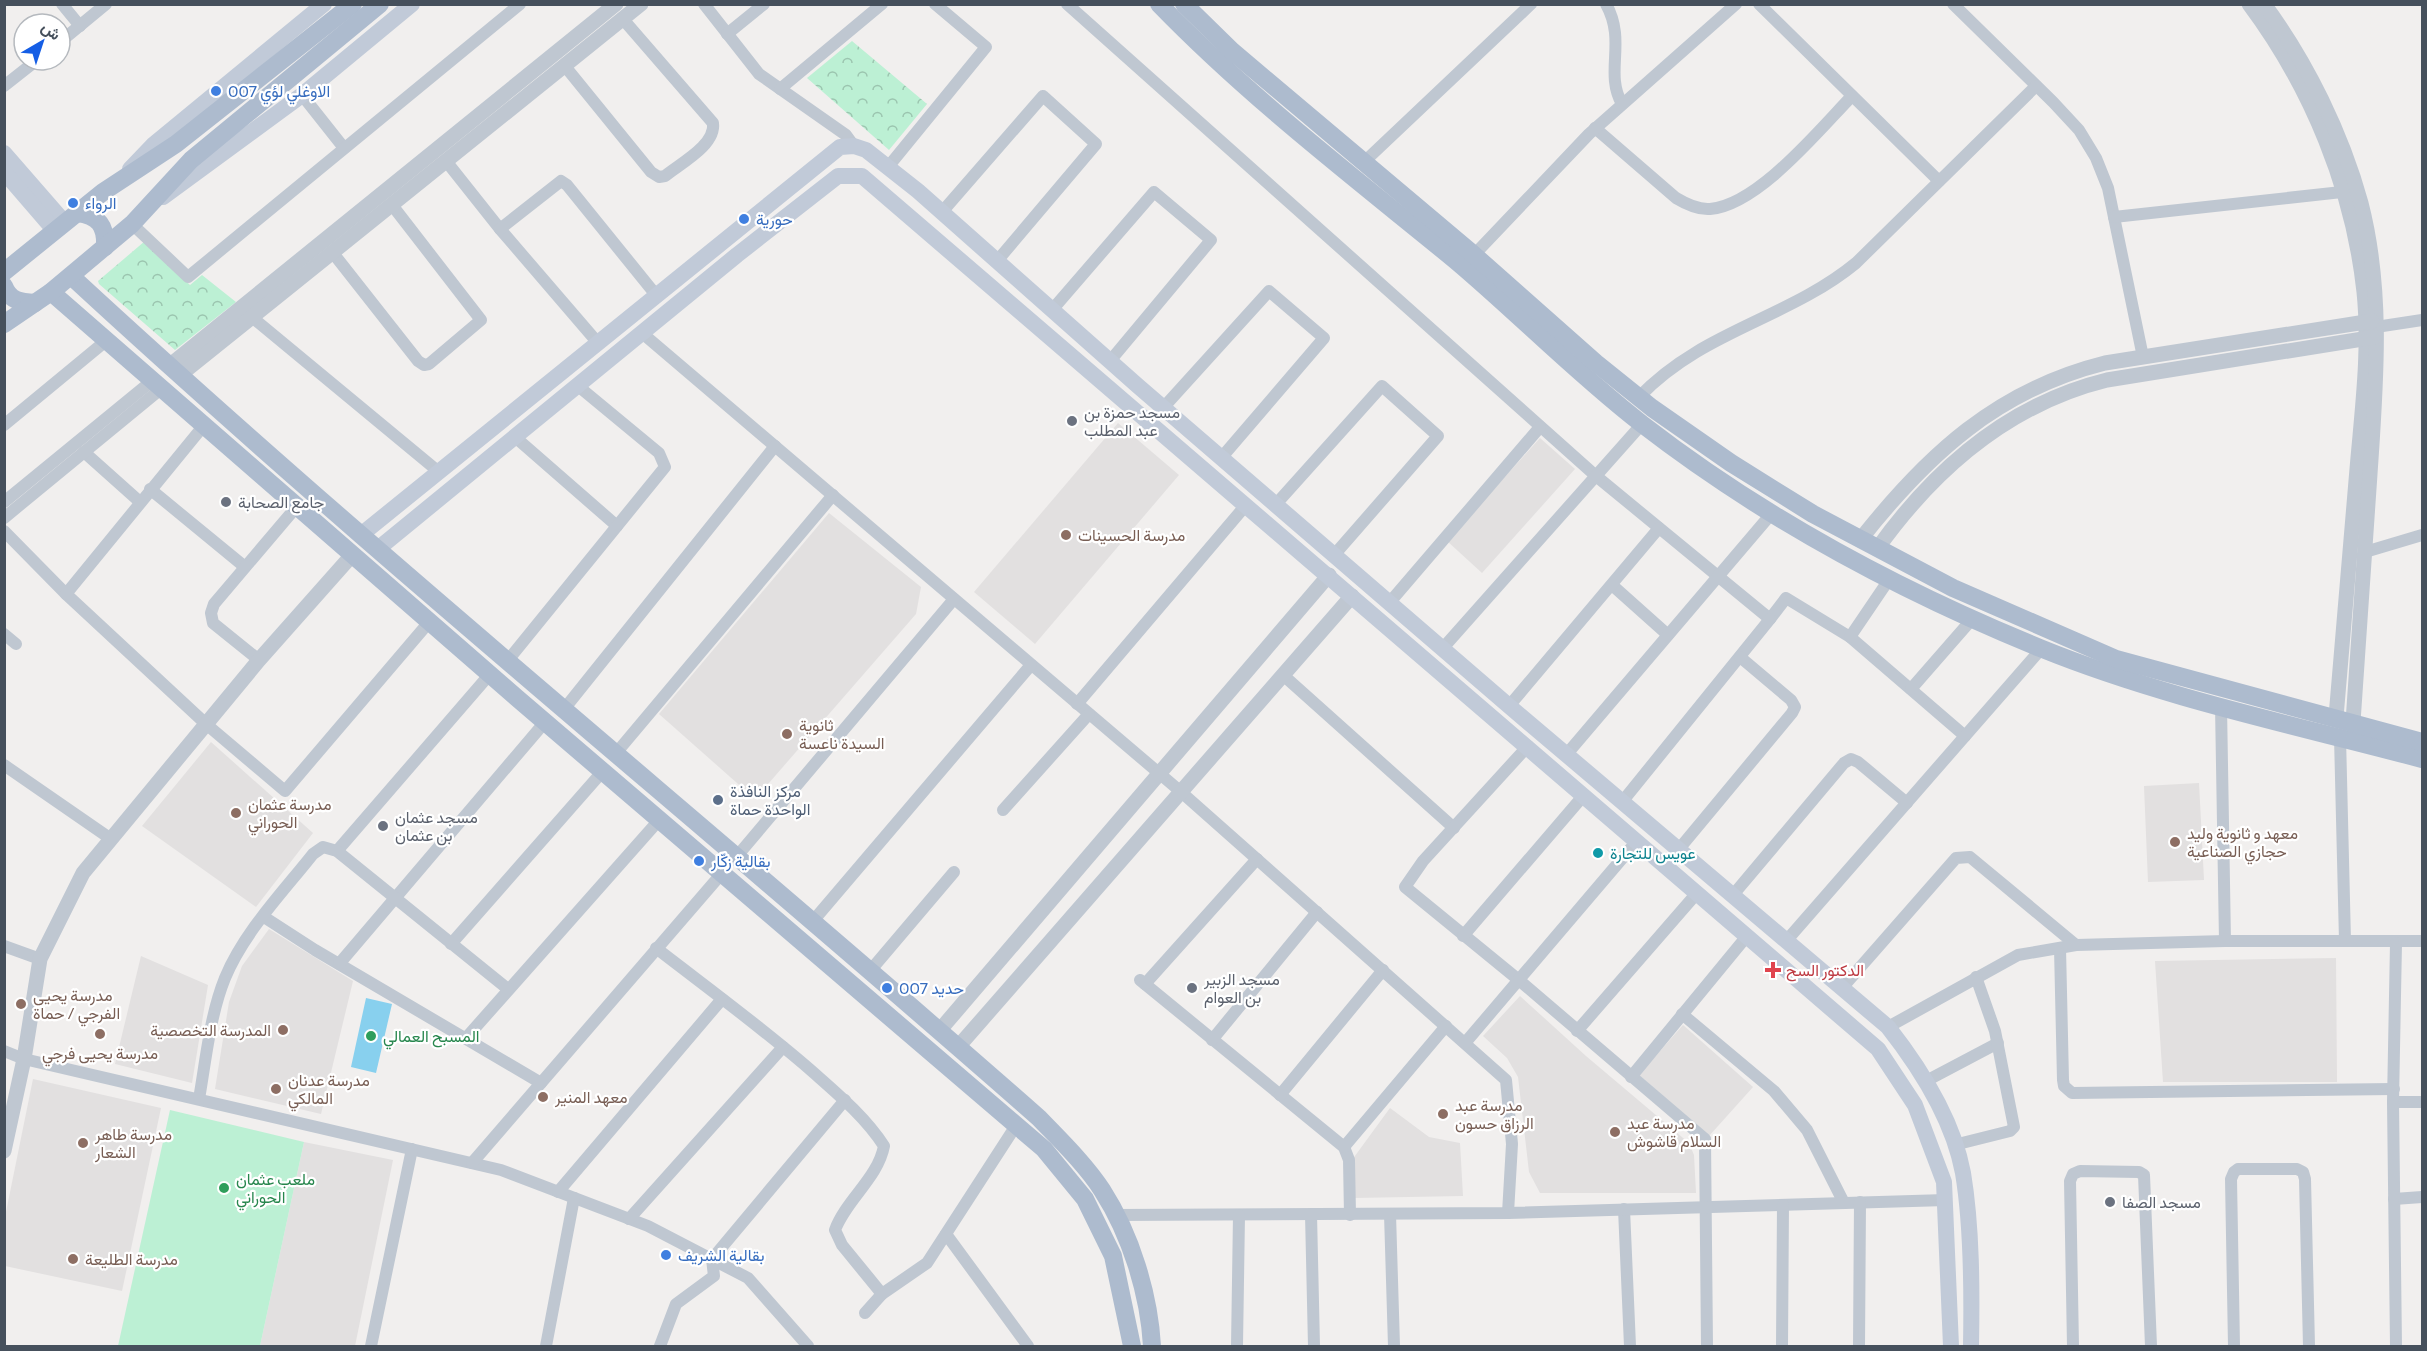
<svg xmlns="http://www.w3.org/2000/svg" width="2427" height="1351" font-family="Commissioner,Vazirmatn,sans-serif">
<defs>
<pattern id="forest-crowns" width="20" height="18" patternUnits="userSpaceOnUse" patternTransform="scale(1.5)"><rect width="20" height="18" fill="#bcf0d4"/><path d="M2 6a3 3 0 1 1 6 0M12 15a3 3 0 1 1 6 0" fill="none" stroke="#9bc5af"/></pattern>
</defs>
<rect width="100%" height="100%" fill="#f1efee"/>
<g fill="#e2e0e0">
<path d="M1118 423 1179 475 1035 644 974 592Z"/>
<path d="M1540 438 1575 469 1482 573 1447 541Z"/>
<path d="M829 513 921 587 916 614 755 799 659 714Z"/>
<path d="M211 742 313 833 256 907 142 826Z"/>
<path d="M2199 783 2204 880 2148 882 2144 786Z"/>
<path d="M269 929 353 981 321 1114 215 1089 229 1002 242 966Z"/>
<path d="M141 956 208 985 192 1083 115 1064Z"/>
<path d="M2336 958 2337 1082H2163L2155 961Z"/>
<path d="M1520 996 1586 1056 1689 1143 1694 1155 1696 1193H1540L1529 1172 1518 1077 1507 1058 1483 1036Z"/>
<path d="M1683 1025 1753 1087 1709 1136 1639 1075Z"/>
<path d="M33 1079 161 1108 122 1291 5 1266V1217Z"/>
<path d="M1390 1108 1429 1137 1460 1143 1463 1196 1354 1198 1352 1160Z"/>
<path d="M304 1142 393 1160 355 1346H260Z"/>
</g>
<g fill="url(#forest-crowns)">
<path d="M852 41 927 104 889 150 807 78Z"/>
<path d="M145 241 190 285 202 275 236 302 175 350 99 284 98 281Z"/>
</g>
<path fill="#bcf0d4" d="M170 1110 304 1142 260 1346H118Z"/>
<path fill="#88d0ee" d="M366 998 392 1004 376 1073 351 1067Z"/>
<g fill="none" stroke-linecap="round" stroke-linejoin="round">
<g stroke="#bfc7d1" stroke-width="12">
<path d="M62 4 80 26"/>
<path d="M704 4 759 74 846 135 854 146"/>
<path d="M1067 4 1596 476 1770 619 1786 598 1850 637 1965 736"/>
<path d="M1606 4C1627 42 1604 72 1622 104"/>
<path d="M1759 4 1939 181"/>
<path d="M1953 4 2053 102 2079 130 2096 158 2108 188 2143 357"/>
<path d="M727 34 764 4"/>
<path d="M60 42 106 4"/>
<path d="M564 65 651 172 659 177 665 176C681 163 716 145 713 123L622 18"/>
<path d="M4 86 37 60"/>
<path d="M780 89 882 4"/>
<path d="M302 95 344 148"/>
<path d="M1595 128 1676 198C1686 204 1698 210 1710 209 1758 205 1819 130 1852 96"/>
<path d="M446 161 500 229 598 343"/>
<path d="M1364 162 1531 4"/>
<path d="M888 167 986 47 935 4"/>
<path d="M942 212 1043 96 1096 144 997 261"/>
<path d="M2114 217 2351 191"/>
<path d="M132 224 188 277 520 4"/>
<path d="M500 229 561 181 567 185 656 295"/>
<path d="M333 253 418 361 424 365 429 364 481 320 392 205"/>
<path d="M1474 255 1589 134 1736 4"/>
<path d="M1052 310 1154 192 1211 240 1110 361"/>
<path d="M253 318 439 472"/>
<path d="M2376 327 2422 320"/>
<path d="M642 333 1180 791 1506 1080 1512 1144 1508 1213"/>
<path d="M1639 397C1703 330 1788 319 1856 263L2036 86"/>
<path d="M1163 408 1269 291 1324 338 1222 457"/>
<path d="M4 425 107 340"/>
<path d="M515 437 617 526"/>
<path d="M84 452 140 502"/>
<path d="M150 489 245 567"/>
<path d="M4 502 153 380"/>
<path d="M1277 503 1382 386 1438 436 1335 554"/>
<path d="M4 518 162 388"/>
<path d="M4 531 66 594 206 724 285 791 430 621"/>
<path d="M2365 552 2422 535"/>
<path d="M1612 585 1668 635"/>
<path d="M66 594 205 424"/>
<path d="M1390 602 1540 427"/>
<path d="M4 634 16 644"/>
<path d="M1850 637 1890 578"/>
<path d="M1443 648 1642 424"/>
<path d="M509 659 665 467 659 453 578 386"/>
<path d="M259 660 213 623 211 613 214 604 298 505"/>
<path d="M1283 675 1454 828"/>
<path d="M1911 689 1973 618"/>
<path d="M1077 704 1246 505"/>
<path d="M1509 706 1659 528"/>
<path d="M2221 706 2225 941"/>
<path d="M565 708 775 446"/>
<path d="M2340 737 2345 941"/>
<path d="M1528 746 1423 861 1405 887 1520 981 1705 1139 1707 1346"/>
<path d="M617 752 833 495"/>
<path d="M1566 755 1772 513"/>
<path d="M4 765 111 839"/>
<path d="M1622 802 1770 619"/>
<path d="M1003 810 1089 714"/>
<path d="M1679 849 1792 713 1795 707 1791 700 1740 657"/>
<path d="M337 851 490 674"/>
<path d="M738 855 954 599"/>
<path d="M1733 895 1844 763 1851 759 1858 762 1907 803"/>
<path d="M264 917 315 950 541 1083"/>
<path d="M813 921 1031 665"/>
<path d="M1463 936 1584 795"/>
<path d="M1787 940 2041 649"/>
<path d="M451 944 603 771"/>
<path d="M4 946 40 959"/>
<path d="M656 948C709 989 764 1029 814 1073 839 1095 866 1118 884 1146 878 1178 846 1200 835 1230L842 1245 882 1294"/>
<path d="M2060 948 2063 1080 2064 1086 2072 1093 2394 1089"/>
<path d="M339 964 545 722"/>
<path d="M870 971 954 872"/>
<path d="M1140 980 1344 1147 1349 1160 1350 1215"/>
<path d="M1145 984 1257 859"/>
<path d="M1842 988 1956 858 1970 857 2076 945"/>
<path d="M1682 1014 1774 1091 1807 1130 1844 1203"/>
<path d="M1888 1027 2018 955 2076 945 2225 941H2422"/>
<path d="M1577 1031 1697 893"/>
<path d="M466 1038 660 819"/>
<path d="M1212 1040 1317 912"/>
<path d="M1465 1043 1637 841"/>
<path d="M4 1051 24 1059 501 1170 648 1226 748 1278 808 1346"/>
<path d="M1631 1077 1747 936"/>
<path d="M1926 1081 1998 1043"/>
<path d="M1280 1095 1383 970"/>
<path d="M199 1099C206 1059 210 1015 225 978 244 932 283 892 313 854L323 847 337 851 508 989"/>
<path d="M2393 1102H2422"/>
<path d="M1954 1145 2010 1131 2014 1127 1995 1031 1976 977"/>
<path d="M1344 1147 1446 1026"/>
<path d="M472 1163 723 872"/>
<path d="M558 1192 722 999"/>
<path d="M2394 1199 2422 1197"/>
<path d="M1624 1209 1630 1346"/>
<path d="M1311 1214 1314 1346"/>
<path d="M1390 1214 1394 1346"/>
<path d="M1115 1215 1508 1213 1946 1200"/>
<path d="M629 1219 783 1047"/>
<path d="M946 1234 1028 1346"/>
<path d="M865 1313 882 1294 927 1263 1017 1124"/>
<path d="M371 1346 412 1149"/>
<path d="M546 1346 574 1198"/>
<path d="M660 1346 676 1304 714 1276 712 1259 845 1100"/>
<path d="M1237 1346 1239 1215"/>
<path d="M1782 1346 1783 1205"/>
<path d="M1859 1346 1860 1202"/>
<path d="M2073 1346 2070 1181 2073 1174 2080 1171 2139 1172 2144 1175 2151 1346"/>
<path d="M2234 1346 2231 1179 2234 1172 2238 1169H2297L2303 1172 2305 1179 2309 1346"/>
<path d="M2396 1346 2393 1102 2396 943"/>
</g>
<g stroke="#bfc7d1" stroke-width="15">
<path d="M2249 4C2311 87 2353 189 2364 292 2370 350 2362 410 2357 469 2350 552 2343 635 2336 717"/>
<path d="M2264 4C2307 62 2342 134 2361 203 2384 292 2376 384 2370 474 2364 557 2359 639 2353 722"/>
<path d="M169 366 616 4"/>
<path d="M180 375 641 4"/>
<path d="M1860 540C1927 455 1997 390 2105 363L2372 321"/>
<path d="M1877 549C1935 468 2009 404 2107 380L2375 337"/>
<path d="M940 1030 1329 575"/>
<path d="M958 1047 1352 596"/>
<path d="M4 1151 24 1059 40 959 83 873 259 660 353 554"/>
</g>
<g stroke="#c1cad8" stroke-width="16">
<path d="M4 153 65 223"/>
<path d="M130 169 153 145 324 4"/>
<path d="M4 172 55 231"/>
<path d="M163 197 302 95 412 4"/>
<path d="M362 534 840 147 854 146 866 150 918 191 1138 386 1509 706 1888 1027C1921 1069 1953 1119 1963 1173 1972 1227 1972 1291 1971 1346"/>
<path d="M379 548 737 255 838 176H862L1878 1049 1915 1105 1944 1182 1951 1346"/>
</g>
<g stroke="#adbbce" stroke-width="18">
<path d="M1159 4C1250 98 1355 178 1455 260 1518 313 1576 373 1642 424 1761 516 1900 591 2040 648 2163 698 2295 725 2422 759"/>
<path d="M1184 4 1232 51 1474 255 1596 363 1652 408 1731 463 1813 514 1953 588 2116 659 2422 742"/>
<path d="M78 213C99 216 106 226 105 247"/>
<path d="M4 272 103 192 176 144 353 4"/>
<path d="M71 276C385 566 718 835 1039 1118 1061 1141 1085 1164 1102 1190 1131 1235 1149 1294 1152 1346"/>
<path d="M4 286C10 301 20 302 35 303"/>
<path d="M51 292 517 698 1044 1149 1085 1199 1113 1256 1132 1346"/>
<path d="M4 324 51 292 132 224 191 160 380 4"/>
</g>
</g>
<g fill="#3f7fe0" stroke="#fff" stroke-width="2">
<circle cx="216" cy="91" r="6"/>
<circle cx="73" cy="203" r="6"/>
<circle cx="744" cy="219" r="6"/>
<circle cx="699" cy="861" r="6"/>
<circle cx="887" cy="988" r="6"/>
<circle cx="666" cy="1255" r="6"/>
</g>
<g fill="#6b7280" stroke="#fff" stroke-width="2">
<circle cx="1072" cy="421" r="6"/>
<circle cx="226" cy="502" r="6"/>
<circle cx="383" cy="826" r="6"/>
<circle cx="1192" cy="988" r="6"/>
<circle cx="2110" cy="1202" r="6"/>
</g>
<g fill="#8d6e63" stroke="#fff" stroke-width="2">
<circle cx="1066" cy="535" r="6"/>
<circle cx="787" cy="734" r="6"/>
<circle cx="236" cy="813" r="6"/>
<circle cx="2175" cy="842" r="6"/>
<circle cx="21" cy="1004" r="6"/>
<circle cx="283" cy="1030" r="6"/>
<circle cx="100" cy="1034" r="6"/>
<circle cx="276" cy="1089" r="6"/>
<circle cx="543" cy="1097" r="6"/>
<circle cx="1443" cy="1114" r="6"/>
<circle cx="1615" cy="1132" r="6"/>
<circle cx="83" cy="1143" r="6"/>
<circle cx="73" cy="1259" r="6"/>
</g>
<circle fill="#5c6f8a" stroke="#fff" stroke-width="2" cx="718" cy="800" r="6"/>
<circle fill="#0f9aa8" stroke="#fff" stroke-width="2" cx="1598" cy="853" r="6"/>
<path fill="#e0444e" stroke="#fff" stroke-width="2" d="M1770 961h6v6h6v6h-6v6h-6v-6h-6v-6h6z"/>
<g fill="#2e9e5b" stroke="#fff" stroke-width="2">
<circle cx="371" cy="1036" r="6"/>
<circle cx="224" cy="1188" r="6"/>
</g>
<g text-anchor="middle" stroke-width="4.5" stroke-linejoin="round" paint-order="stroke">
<g font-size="16" fill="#366cbe" stroke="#fff" text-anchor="start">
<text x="228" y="97">الاوغلي لؤي 007</text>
<text x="85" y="209">الرواء</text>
<text x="756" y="225">حورية</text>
<text x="711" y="867">بقالية زكّار</text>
<text x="899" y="994">حديد 007</text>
<text x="678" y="1261">بقالية الشريف</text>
</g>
<g font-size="16" fill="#5b616d" stroke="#fff" text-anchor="start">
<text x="1084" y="418">مسجد حمزة بن<tspan x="1084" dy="18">عبد المطلب</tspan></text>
<text x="238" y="508">جامع الصحابة</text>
<text x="395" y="823">مسجد عثمان<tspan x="395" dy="18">بن عثمان</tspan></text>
<text x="1204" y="985">مسجد الزبير<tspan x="1204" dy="18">بن العوام</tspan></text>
<text x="2122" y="1208">مسجد الصفا</text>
</g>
<g font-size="16" fill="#785e54" stroke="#fff" text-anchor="start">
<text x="1078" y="541">مدرسة الحسينات</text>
<text x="799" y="731">ثانوية<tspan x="799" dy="18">السيدة ناعسة</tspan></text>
<text x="248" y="810">مدرسة عثمان<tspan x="248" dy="18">الحوراني</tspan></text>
<text x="2187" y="839">معهد و ثانوية وليد<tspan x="2187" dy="18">حجازي الصناعية</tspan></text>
<text x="33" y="1001">مدرسة يحيى<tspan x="33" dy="18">الفرجي / حماة</tspan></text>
<text x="271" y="1036" text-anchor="end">المدرسة التخصصية</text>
<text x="100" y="1059" text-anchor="middle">مدرسة يحيى فرجي</text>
<text x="288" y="1086">مدرسة عدنان<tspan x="288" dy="18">المالكي</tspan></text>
<text x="555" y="1103">معهد المنير</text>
<text x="1455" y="1111">مدرسة عبد<tspan x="1455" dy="18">الرزاق حسون</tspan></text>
<text x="1627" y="1129">مدرسة عبد<tspan x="1627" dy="18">السلام قاشوش</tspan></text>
<text x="95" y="1140">مدرسة طاهر<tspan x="95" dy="18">الشعار</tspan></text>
<text x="85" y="1265">مدرسة الطليعة</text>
</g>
<g font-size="16" fill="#4e5e75" stroke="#fff" text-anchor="start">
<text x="730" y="797">مركز النافذة<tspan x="730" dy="18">الواحدة حماة</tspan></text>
</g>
<g font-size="16" fill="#0d838f" stroke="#fff" text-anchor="start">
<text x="1610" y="859">عويس للتجارة</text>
</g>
<g font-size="16" fill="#be3a42" stroke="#fff" text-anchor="start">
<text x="1786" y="976">الدكتور السح</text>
</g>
<g font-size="16" fill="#27864d" stroke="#fff" text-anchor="start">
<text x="383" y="1042">المسبح العمالي</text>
<text x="236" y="1185">ملعب عثمان<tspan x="236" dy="18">الحوراني</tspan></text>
</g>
</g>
<rect width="2427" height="1351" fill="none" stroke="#46505c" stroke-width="12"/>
<g transform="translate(42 42) rotate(39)"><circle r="28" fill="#ffffff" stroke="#b5b9be" stroke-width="1.5"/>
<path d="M0-4.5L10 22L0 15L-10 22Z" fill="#155ee5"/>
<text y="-9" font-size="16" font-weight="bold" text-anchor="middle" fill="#46505c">ش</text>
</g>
</svg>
